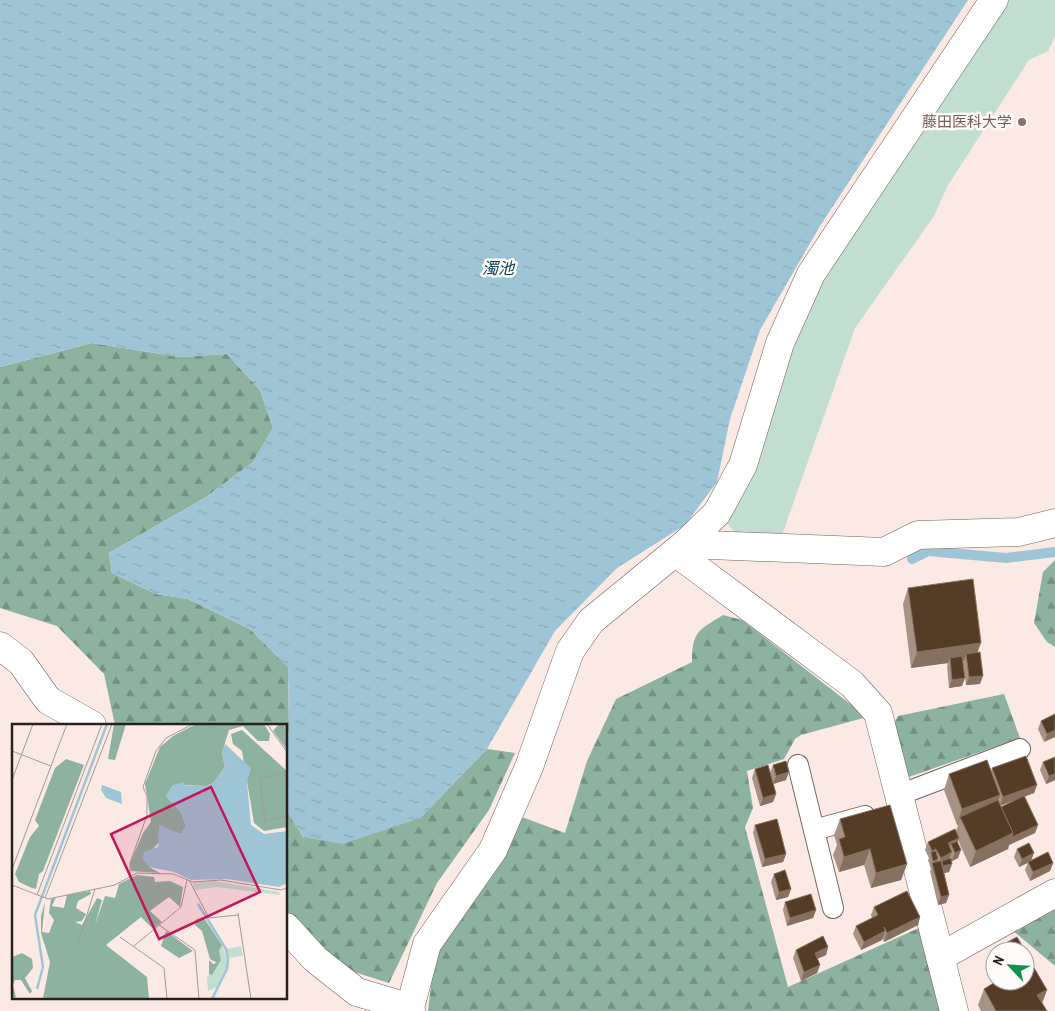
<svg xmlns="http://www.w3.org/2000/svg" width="1055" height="1011" font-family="'Archivo Narrow','Noto Sans JP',sans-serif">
<defs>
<pattern id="forest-firs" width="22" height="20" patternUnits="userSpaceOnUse" patternTransform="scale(1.25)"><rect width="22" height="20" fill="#8db2a0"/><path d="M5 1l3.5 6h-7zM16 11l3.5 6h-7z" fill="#739082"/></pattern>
<pattern id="water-ripples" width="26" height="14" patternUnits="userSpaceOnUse" patternTransform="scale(1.25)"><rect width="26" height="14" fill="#9ec5d5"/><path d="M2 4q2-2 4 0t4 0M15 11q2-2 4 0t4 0" fill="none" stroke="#88a9b6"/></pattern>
</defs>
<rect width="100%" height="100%" fill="#faeae3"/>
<path fill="#c2ded0" d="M1006 0H1055V37L1048 51 1029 60 948 185 934 216 855 328 782 535 736 534 726 522 790 341 824 267Z"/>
<g fill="url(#forest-firs)">
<path d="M92 343 180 357 227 354 260 390 273 428 252 463 206 497 109 553 112 573 156 594 188 599 250 629 288 667 289 730 286 754V725H115L104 674 57 626 0 608V367Z"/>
<path d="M1055 560V647L1047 642 1034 623 1043 572Z"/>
<path d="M723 615 742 620 867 717 801 735 795 739 784 759 747 771 753 808 745 827 788 987 921 927 942 1011H428L433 969 440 946 522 817 565 833 587 761 616 699 692 662C692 631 699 630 723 615Z"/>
<path d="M1004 694 1020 738 903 779 890 731 898 716Z"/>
<path d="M487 749 515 753 489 810 437 883 389 983 316 960 286 927V809L303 837 420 818Z"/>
<path d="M1055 905V966L1012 930Z"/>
</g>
<path fill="url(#water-ripples)" d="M0 0H968L820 226 760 330 730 419 717 482 685 525 617 568 555 631 487 749 420 818 343 844 303 837 286 809V754L289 730 288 667 250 629 188 599 156 594 112 573 109 553 206 497 252 463 273 428 260 390 227 354 180 357 92 343 0 367Z"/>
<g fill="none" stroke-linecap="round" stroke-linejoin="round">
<path stroke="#9ec5d5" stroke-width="10" d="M912 559 928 551 1006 558 1055 552"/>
<defs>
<g id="service">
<path d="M798 765 833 908"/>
<path d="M899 795 1020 749"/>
<path d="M814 830 865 816"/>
</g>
<g id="minor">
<path d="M685 544 884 552 918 535 1019 532 1055 523"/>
<path d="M675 552 852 684 878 713 954 1011"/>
<path d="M0 646 21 662 48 700 92 725"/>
<path d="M286 927 315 959 357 992 410 1008"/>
<path d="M940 957 1055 893"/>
<path d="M411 1011 410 1008 427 944 493 850 529 767 570 651 591 621 685 544 717 513 743 465 780 343 811 274 994 0"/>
</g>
</defs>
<use href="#service" stroke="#6f615b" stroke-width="22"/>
<use href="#minor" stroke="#6f615b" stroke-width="29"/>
<use href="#service" stroke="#fff" stroke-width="20"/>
<use href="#minor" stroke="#fff" stroke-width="28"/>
</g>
<g fill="#a79385" fill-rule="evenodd">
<path d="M908 588 977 653 980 684 966 685 963 662 964 661H963L962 686 949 688 947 666 948 663 911 668 903 604Z"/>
<path d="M1055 714 1044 742 1038 729 1041 721Z"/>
<path d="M1043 762 1055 780 1046 784 1040 770Z"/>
<path d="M773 765 786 780 773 784 776 794 773 802 760 806 752 778 755 769 770 773Z"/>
<path d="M992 768 1037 785 1034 793 1025 796 1038 825 1035 833 1009 845 1008 849 970 867 958 840 957 843 958 858 952 861 950 856V859L952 864 949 872 944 873 949 895 946 903 938 905 930 871 931 869 928 860 929 858 925 850 928 842 956 831 958 825H957L944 790 949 774 991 771ZM1017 799 1001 807 1000 805Z"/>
<path d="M840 819 907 864 901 880 871 888 864 865 839 872 833 855 837 845 834 835Z"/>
<path d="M755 825 786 854 783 862 762 867 753 833Z"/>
<path d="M1017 849 1032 860 1053 863 1050 871 1030 881 1025 870 1028 863 1019 867 1014 857Z"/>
<path d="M774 874 791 889 788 897 776 900 771 882Z"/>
<path d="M785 902 816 910 813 918 787 926 783 910Z"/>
<path d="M874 907 920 917 918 925 884 942 882 938V940L861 950 853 934 856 926 872 918 871 915Z"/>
<path d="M1017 937 1032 963V965L1047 990 1042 1003 1047 1011H981L978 1005 984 989 997 981H1025V951H1002L1004 944Z"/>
<path d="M828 947 826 955 817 959 820 965 817 973 801 981 793 958 796 950Z"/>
</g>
<g fill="#86705f">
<path d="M981 643 975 659 966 654 964 661 950 663V658L948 663 911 668 917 652Z"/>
<path d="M983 676 980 684 966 685 969 677Z"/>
<path d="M965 678 962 686 949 688 952 680Z"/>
<path d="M1055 730V737L1044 742 1047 734Z"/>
<path d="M789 772 786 780 773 784 776 776Z"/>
<path d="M1055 774V780L1046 784 1049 776Z"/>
<path d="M1037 785 1034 793 1000 806 1003 797Z"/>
<path d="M776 794 773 802 760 806 763 798Z"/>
<path d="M1000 795 994 811 960 817 958 825H957L962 809Z"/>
<path d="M1038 825 1035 833 1009 845 1008 849 970 867 976 851 1013 833Z"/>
<path d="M959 838 956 846 951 844 949 849 948 843Z"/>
<path d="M870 849 864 865 839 872 844 857Z"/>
<path d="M961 850 958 858 952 861 955 853Z"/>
<path d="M952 852 949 860 942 861 940 864 938 866 941 858Z"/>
<path d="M1034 853 1031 861 1019 867 1022 859Z"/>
<path d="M786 854 783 862 762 867 765 859Z"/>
<path d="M938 859 935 867 932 863 930 869 933 861Z"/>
<path d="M1053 863 1050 871 1030 881 1033 872Z"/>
<path d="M907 864 901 880 871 888 876 873Z"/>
<path d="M952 864 949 872 940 874 943 866Z"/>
<path d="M791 889 788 897 776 900 779 892Z"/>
<path d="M949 895 946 903 938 905 941 897Z"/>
<path d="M816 910 813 918 787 926 790 918Z"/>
<path d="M920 917 918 925 884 942 887 933Z"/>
<path d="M885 931 882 940 861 950 864 942Z"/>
<path d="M828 947 826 955 812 961 815 953Z"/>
<path d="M820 965 817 973 801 981 804 972Z"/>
<path d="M1047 990 1041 1006 1037 995Z"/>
</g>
<g fill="#543c27" stroke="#86705f">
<path d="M973 579 981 643 917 652 908 588Z"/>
<path d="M980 652 983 676 969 677 966 654Z"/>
<path d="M962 656 965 678 952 680 950 658Z"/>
<path d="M1055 714V730L1047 734 1041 721Z"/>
<path d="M1026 756 1037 785 1003 797 992 768Z"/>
<path d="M1055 757V774L1049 776 1043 762Z"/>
<path d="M987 760 1000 795 962 809 949 774Z"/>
<path d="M786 761 789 772 776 776 773 765Z"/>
<path d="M768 765 776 794 763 798 755 769Z"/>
<path d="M1024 796 1038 825 1012 837 1013 833 1001 807Z"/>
<path d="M998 800 1013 833 976 851 960 817Z"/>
<path d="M890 805 907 864 876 873 870 849 844 857 839 839 845 837 840 819Z"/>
<path d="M777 819 786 854 765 859 755 825Z"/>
<path d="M955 829 959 838 948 843 952 852 941 858 936 849 932 851 928 842Z"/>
<path d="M957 841 961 850 955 853 951 844Z"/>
<path d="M1029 843 1034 853 1022 859 1017 849Z"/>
<path d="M936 851 938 859 933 861 931 852Z"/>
<path d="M1048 852 1053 863 1033 872 1028 862Z"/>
<path d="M951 858 952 864 943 866 942 861Z"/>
<path d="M941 861 949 895 941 897 932 863Z"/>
<path d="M785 870 791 889 779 892 774 874Z"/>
<path d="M907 891 920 917 887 933 884 927 885 931 864 942 856 926 878 915 874 907Z"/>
<path d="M811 894 816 910 790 918 785 902Z"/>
<path d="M823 936 828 947 815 953 820 965 804 972 796 950Z"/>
<path d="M1017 937 1032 963 1031 964 1030 961 1025 964V951H1008L1004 944Z"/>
<path d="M1030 961 1047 990 1037 995 1047 1011H996L984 989 997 981H1025V964Z"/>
</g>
<circle fill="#8d6e63" stroke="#fdfaf9" stroke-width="2" cx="1022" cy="122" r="5"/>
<g text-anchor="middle" stroke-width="5" stroke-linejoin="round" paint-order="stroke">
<g font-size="15" fill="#785e54" stroke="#fdfaf9" text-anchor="end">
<text x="1012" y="127">藤田医科大学</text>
</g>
<g font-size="16" font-style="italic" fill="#0a4253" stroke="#fdfaf9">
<text x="498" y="274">濁池</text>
</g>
</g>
<g transform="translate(12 724)">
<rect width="275" height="275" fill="#faeae3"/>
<path d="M202 157 267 168 268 171 206 163 182 166 181 159ZM210 221 215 235 214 245 205 263 196 267 195 253 209 236 207 227ZM229 222 231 232 216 234 214 225Z" fill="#c2ded0"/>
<path d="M102 0H114L103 36 96 35ZM184 0H252L258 10 257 17H246L231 2 217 6 210 29 213 43 201 59 195 62 161 61 154 72 169 88 174 102 169 110 147 106 148 117 140 126 137 143 148 149 119 147 118 139 131 109 139 98 133 60 148 23 161 12ZM267 0H275V26L261 7ZM230 6 275 47V103L252 107 242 99 230 27 221 20 219 10ZM54 35 72 41 31 147 27 150 24 165 20 164 7 158 3 150 18 113 27 102 23 96 43 44ZM125 151 142 153 143 158 158 157 171 163 168 183 157 173 138 187 150 198 141 205 129 193 94 221 135 253 137 275 31 274 38 238 29 209V192L33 178 30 208 37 209 42 196 37 189 39 175 44 173 40 182 52 184 55 171 78 167 79 170 66 177 64 184 74 190 70 197 63 198 70 201 85 174 90 176 83 201 93 172 103 174 107 160ZM192 194 210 221 207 227 209 236 200 251 197 250V236L201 240 205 239 198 235 190 207 183 201 185 195ZM154 207 181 227 167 234 149 222ZM10 229 20 235 21 244 13 254 20 267 18 270 9 256H3L1 261 4 273 0 275V233Z" fill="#8db2a0"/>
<path d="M213 20 239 44 235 58 239 101 252 110 275 107V159L267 163 215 155 179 156 162 148 137 143 131 136 132 128 146 123 147 101 169 110 174 102 169 88 154 72 161 61 172 58 174 62H195L201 59 213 43 210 29ZM90 61 109 68 110 80 94 74 89 66Z" fill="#9ec5d5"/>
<path fill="none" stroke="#9ec5d5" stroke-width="2.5" d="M186 180 214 225 216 235 215 245 200 275M25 265 31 243 23 191 95 0"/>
<path fill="none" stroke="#a59994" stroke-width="1" d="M255 0 275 28M0 27 39 42M275 48 248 54 253 97 275 92M0 56 21 0M0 145 55 0M118 151V139L135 91V72L131 63 144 27 154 14 181 0M177 156 197 194 226 191M0 161 36 175 103 161 125 149 161 150 181 158 209 156 269 166 275 164M25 171 90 0M33 174 100 0M226 189 239 275M147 201 183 226 187 275M108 213 152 244 155 275M67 216 83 165M122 222 169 183 175 156"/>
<path fill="#c2185b" fill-opacity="0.15" stroke="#c2185b" stroke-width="2.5" d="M199 63 248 168 147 215 99 110Z"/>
<rect width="275" height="275" fill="none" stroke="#26201e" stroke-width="2.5"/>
</g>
<g transform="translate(1010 966) rotate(295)"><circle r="24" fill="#fdfaf9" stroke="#a7a3a1"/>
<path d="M0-4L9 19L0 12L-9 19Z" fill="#0f914f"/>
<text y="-8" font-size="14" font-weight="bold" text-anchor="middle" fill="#26201e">N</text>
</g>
</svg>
